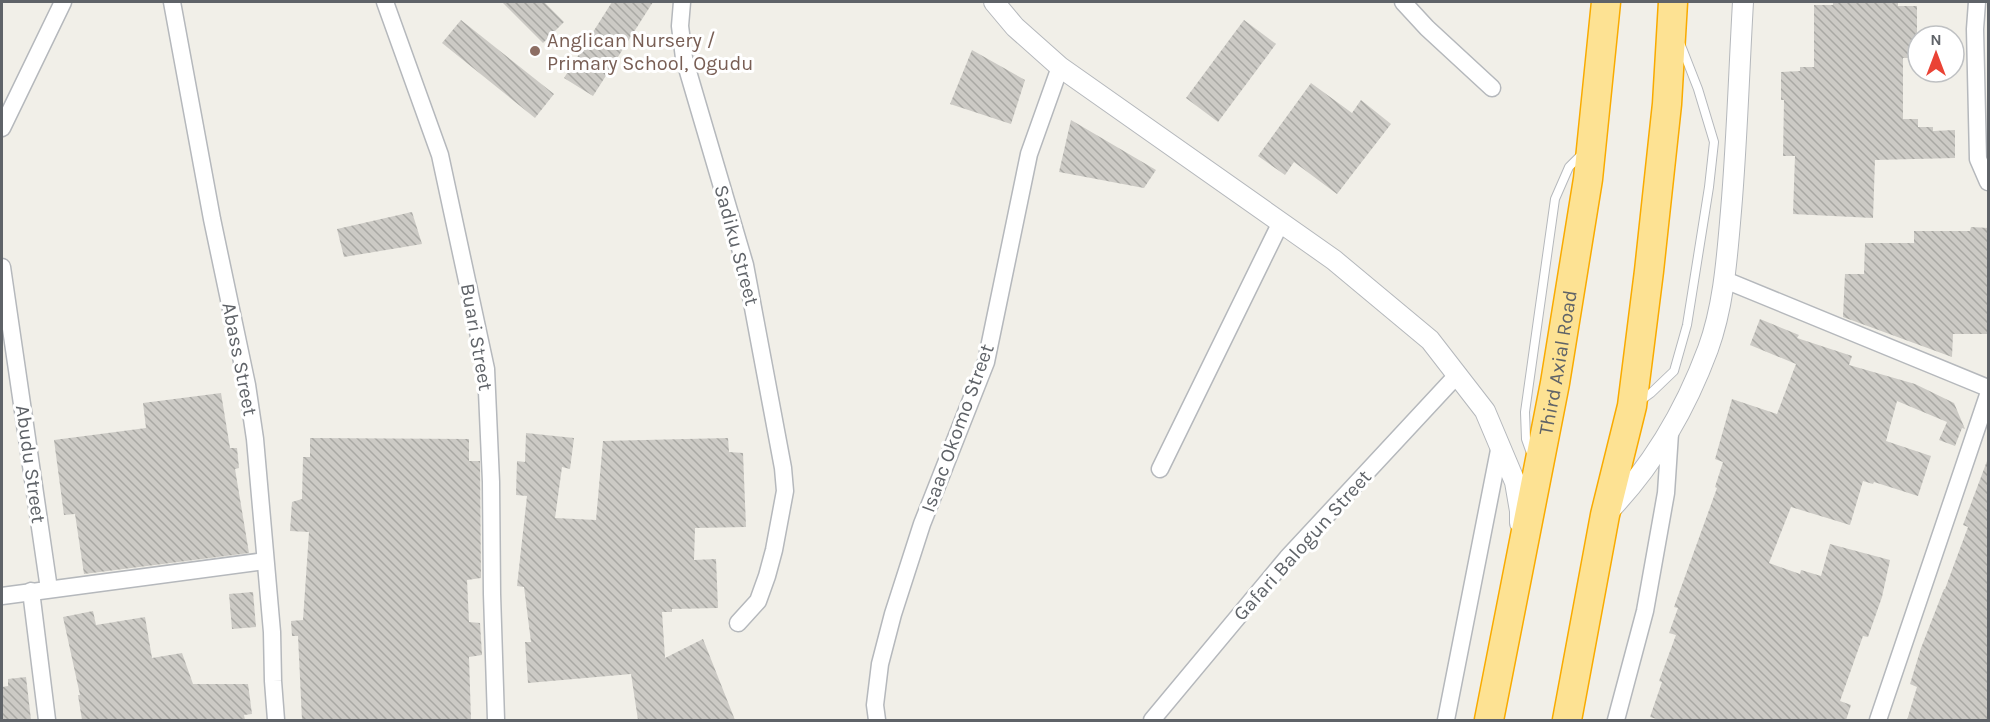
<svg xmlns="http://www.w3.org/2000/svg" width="1990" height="722" font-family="Karla,sans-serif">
<defs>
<pattern id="building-back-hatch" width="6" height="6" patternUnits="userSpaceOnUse" patternTransform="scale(1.5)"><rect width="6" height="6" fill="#cccac5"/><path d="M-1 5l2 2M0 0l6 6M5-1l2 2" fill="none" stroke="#a9a8a4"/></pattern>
</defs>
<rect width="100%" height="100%" fill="#f1efe8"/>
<g fill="url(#building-back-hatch)">
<path d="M502 2H544L564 22 543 43Z"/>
<path d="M612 2H653L593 96 564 78Z"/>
<path d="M1833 2H1898V6H1917V50H1909V58H1903V119H1918V127H1933V131L1955 130V158L1875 160 1873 218 1793 214 1795 156H1783L1784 100H1781V72L1800 71V67H1814V5H1833Z"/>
<path d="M461 20 554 94 535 118 442 43Z"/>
<path d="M1244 20 1276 44 1218 122 1186 98Z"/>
<path d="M972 50 1025 80 1011 124 950 104Z"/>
<path d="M1311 83 1352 113 1361 100 1391 124 1337 194 1294 162 1285 175 1258 156Z"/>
<path d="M1071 120 1156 170 1144 188 1059 172Z"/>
<path d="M412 212 422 244 344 257 337 229Z"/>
<path d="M1971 227 1989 228V334H1953L1952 357 1843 317 1845 274H1864L1865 243H1914V231H1970Z"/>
<path d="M1760 319 1799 335 1797 338 1852 356 1849 365 1915 384 1954 403 1965 429 1962 428 1955 446 1939 440 1947 422 1897 401 1886 441 1931 456 1918 496 1874 482 1873 484 1863 481 1850 525 1791 507 1769 563 1800 574 1801 570 1821 576 1830 544 1890 560 1882 597 1868 637 1863 636 1840 701 1851 705 1846 720H1660L1650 717 1662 682 1659 681 1676 635 1669 633 1678 608 1674 607 1717 488 1715 487 1723 462 1715 459 1732 399 1777 414 1796 364 1750 345Z"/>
<path d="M221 393 230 448H237L239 468 235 469 249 553 84 574 75 514 64 515 54 440 146 428 143 403Z"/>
<path d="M526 433 574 438 570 469 562 467 555 518 596 520 603 441 728 438 729 452 743 453 746 527 695 528 694 560 716 559 718 608 672 609V612H662L665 658 703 639 735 720H638L631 674 528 683 525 642H531L524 587 517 586 527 496 516 495 517 461 525 462Z"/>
<path d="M310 438 469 439V461H480L481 578 467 580 469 622 480 623 482 655 469 657 471 720H302L298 636H292L291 621 303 620 309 532 290 531 292 502 302 499 303 457H310Z"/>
<path d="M1987 461H1989V720H1907L1917 687 1910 684 1921 648 1944 589H1945L1968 527 1963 525Z"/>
<path d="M253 592 256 627 232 629 229 594Z"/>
<path d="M93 611 96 625 145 617 152 658 182 653 193 684H248L252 714 244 715 245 720H82L78 695H80L63 617Z"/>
<path d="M26 677 31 720H2V687L8 686V679Z"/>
</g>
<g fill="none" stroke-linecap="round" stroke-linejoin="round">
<defs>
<g id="service">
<path d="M1640 401 1651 393 1674 371 1687 325 1709 187 1714 142 1698 89 1680 43"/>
<path d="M1532 456 1526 439 1525 412 1555 199 1569 167 1583 153"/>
</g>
<g id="minor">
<path d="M172 2 212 219 247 385 255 439 272 632 273 681 276 720"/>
<path d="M385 2 440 155 486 369 491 482 492 594 496 720"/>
<path d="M682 2 680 26 684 58 745 265 783 468 785 491 774 550 767 576 758 601 738 623"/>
<path d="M1403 2 1427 28 1492 88"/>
<path d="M1977 2 1975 29 1978 159 1988 182"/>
<path d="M2 128 63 2"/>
<path d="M2 267 49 589"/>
<path d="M1725 280 1988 388"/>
<path d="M1160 469 1280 224"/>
<path d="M31 591 47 720"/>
<path d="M2 596 265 561"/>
<path d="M877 720 875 705 880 664 893 614 922 524 986 362 1029 154 1060 67"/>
<path d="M1152 720 1287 558 1458 374"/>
<path d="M1446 720 1500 445"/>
<path d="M1616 720 1645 611 1666 493 1670 433"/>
<path d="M1878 720 1988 395"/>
</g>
<g id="tertiary">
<path d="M994 2 1015 27 1060 67 1334 260 1430 340 1485 411 1515 482 1520 511V523"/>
<path d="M1606 514C1652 467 1685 411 1708 349 1724 305 1727 257 1731 211 1737 141 1739 71 1743 2"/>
</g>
<g id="motorway">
<path id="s1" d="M1489 720 1555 383 1588 179 1606 2"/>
<path d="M1567 720 1605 515 1632 406 1649 271 1667 104 1673 2"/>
</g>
</defs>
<use href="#service" stroke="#b5b8bc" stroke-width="10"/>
<use href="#minor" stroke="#b5b8bc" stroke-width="19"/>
<use href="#tertiary" stroke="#b5b8bc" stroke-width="22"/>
<use href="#motorway" stroke="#f9ab00" stroke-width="31"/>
<use href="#service" stroke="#fff" stroke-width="8"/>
<use href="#minor" stroke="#fff" stroke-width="16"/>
<use href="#tertiary" stroke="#fff" stroke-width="20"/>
<use href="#motorway" stroke="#fde293" stroke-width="28"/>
</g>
<circle fill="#8d6e63" stroke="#fff" stroke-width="2" cx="535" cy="51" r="6"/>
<g text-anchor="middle" stroke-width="6" stroke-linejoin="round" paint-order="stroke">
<g font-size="20" fill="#785e54" stroke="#fff" text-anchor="start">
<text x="547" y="47">Anglican Nursery /<tspan x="547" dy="23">Primary School, Ogudu</tspan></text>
</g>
<g font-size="20" fill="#5f6368" stroke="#fff">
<text transform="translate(737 245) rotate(75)" y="7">Sadiku Street</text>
<text transform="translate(477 337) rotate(80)" y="7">Buari Street</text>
<text transform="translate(240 359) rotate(79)" y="7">Abass Street</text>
<text dy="7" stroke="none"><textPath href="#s1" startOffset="364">Third Axial Road</textPath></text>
<text transform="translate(957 428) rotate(-70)" y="7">Isaac Okomo Street</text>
<text transform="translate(31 464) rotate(82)" y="7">Abudu Street</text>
<text transform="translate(1302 545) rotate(-48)" y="7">Gafari Balogun Street</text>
</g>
</g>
<rect width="1990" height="722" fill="none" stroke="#5f6368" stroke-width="6"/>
<g transform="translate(1936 54)"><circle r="28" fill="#ffffff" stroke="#bfc1c3" stroke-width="1.5"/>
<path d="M0-4.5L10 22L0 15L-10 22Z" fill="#ea4335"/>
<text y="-9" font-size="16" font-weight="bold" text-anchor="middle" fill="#5f6368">N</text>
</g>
</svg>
